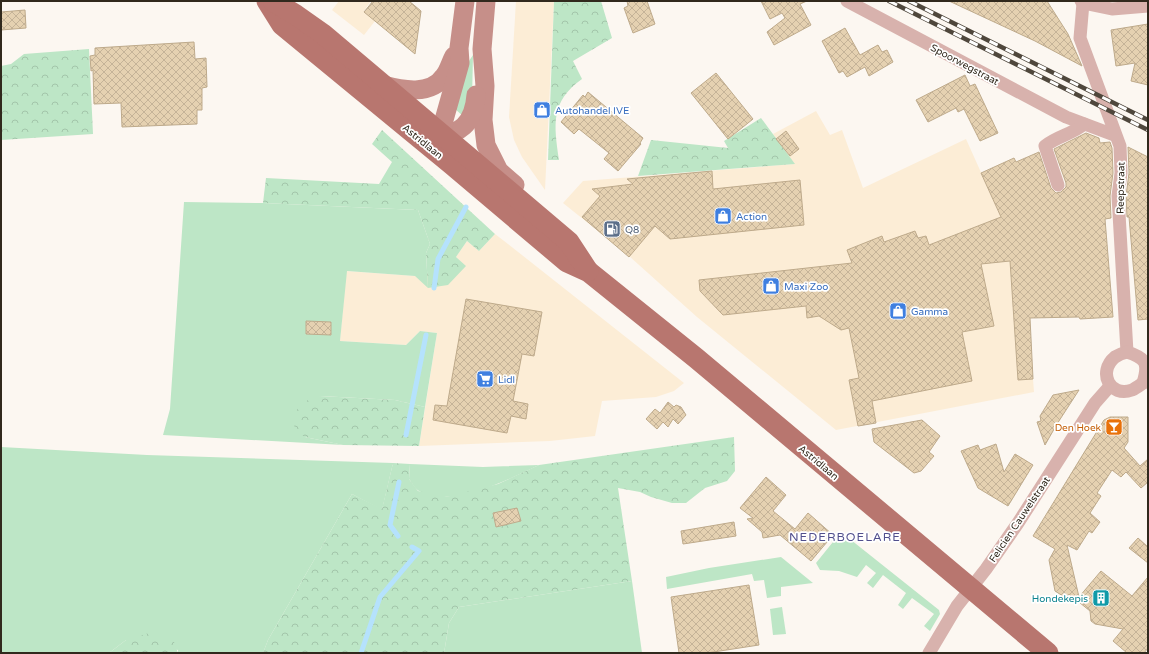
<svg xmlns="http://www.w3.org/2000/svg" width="1149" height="654" font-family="'Varela Round',sans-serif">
<defs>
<pattern id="forest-crowns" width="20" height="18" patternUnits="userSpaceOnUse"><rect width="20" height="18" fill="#bde6c6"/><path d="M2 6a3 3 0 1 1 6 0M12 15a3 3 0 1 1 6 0" fill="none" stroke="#a3c5aa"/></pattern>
<pattern id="building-cross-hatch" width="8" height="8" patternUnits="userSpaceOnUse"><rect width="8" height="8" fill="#e5d1b1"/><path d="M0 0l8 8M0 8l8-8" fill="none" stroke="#c5b398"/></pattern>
</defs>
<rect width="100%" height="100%" fill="#fcf7f1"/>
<g fill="#fcedd6">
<path d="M339 1H371L364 11 375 21 364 35 332 10Z"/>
<path d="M516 1H554L545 190 522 157 514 140 509 117Z"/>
<path d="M816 111 830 135 842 130 863 188 966 139 1001 217 1009 244 1018 380 1033 379 1034 392 836 430 697 317 629 256 563 203 583 181 794 164 773 134Z"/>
<path d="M495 234 508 244 684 383 674 391 656 397 602 401 595 436 550 441 419 446 437 333 420 331 406 345 340 341 346 271 416 276 465 266 456 257 467 241 479 251Z"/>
</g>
<g fill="#bde6c6">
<path d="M473 55 472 100 464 117 454 108 467 64Z"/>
<path d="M184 202 263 203 418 210 430 244 426 253 428 288 415 276 347 271 340 341 406 345 420 331 437 333 425 407 395 400 320 396 305 437 343 445 163 435 170 409Z"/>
<path d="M1 447 147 455 393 463 382 510 352 494 268 640 263 653H178V650L126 640 109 653H1Z"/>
<path d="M410 464 483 467 539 465C509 479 451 510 419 491 415 489 412 483 409 479Z"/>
<path d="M841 532 939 610 940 614 930 631 924 626 934 614 912 598 903 609 898 605 906 593 883 575 873 588 867 583 876 573 866 565 857 577 839 571 820 570 816 563Z"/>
<path d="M781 557 813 583 781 587V596L767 598 764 580 754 581 752 574 667 589 666 577 709 568Z"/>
<path d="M632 581 642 653H444L449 623 459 607Z"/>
<path d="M782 607 786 634 773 635 770 609Z"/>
</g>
<g fill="url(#forest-crowns)">
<path d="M554 1H601L612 38 573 61 582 79C550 102 554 124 559 160H548Z"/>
<path d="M89 49 93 134 1 140V66L11 64 24 54Z"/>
<path d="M761 118 795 164 638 176 651 140 728 148 724 141Z"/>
<path d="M382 130 495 234 479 251 467 241 456 257 466 266 448 285 428 288 426 253 430 244 418 210 263 203 266 178 379 184 392 162 372 144Z"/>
<path d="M320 396 395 400 425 407 419 446 343 445 305 437 298 432 291 421C297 407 304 399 320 396Z"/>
<path d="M734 437 735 471 727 481 705 488 686 503H672L651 497 640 492 618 488 632 581 459 607 449 623 444 653H263L268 640 352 494 382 509 393 463 410 464 409 479 418 491 446 497 498 484 539 465Z"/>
<path d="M149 633 173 639 178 653H109L126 640Z"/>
</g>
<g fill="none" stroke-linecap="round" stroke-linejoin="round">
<g stroke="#b5e2fd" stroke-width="5">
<path d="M434 288 438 259 466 207"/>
<path d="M406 435 426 335"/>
<path d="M398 536 390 525 399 482"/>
<path d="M361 653 380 597 419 551 412 547"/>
</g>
</g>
<g fill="url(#building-cross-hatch)" stroke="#beaa8b">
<path d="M373 1H409L421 11 415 54 364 12Z"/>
<path d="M627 1H647L655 24 633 33 624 8 628 6Z"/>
<path d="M761 1H807L800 4 811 25 774 45 767 32 785 18 782 13 770 19Z"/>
<path d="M949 1H1047L1068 34 1082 66 1035 41Z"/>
<path d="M25 10 26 28 1 30V12Z"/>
<path d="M1148 24V85L1131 81 1135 63 1116 66 1111 30Z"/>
<path d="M845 28 860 55 878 45 882 52 887 50 893 62 869 76 865 67 847 77 843 71 839 73 822 41Z"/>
<path d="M194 42 195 59 206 58 207 87 202 88V110H197V124L122 127 121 103 94 104 93 70 91 71 90 56 95 55V48Z"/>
<path d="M716 73 753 119 728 139 691 93Z"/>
<path d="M965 75 970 86 975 84 998 133 980 141 964 109 958 112 956 108 928 122 916 100Z"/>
<path d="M588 92 643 138 640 143 641 144 618 171 604 159 609 153 579 129 574 134 561 122 583 95 585 97Z"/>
<path d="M786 131 799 149 790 156 776 139Z"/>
<path d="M1086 133 1099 138 1100 143 1110 142 1112 148 1113 173 1110 196 1111 218 1105 219 1113 317 1080 319 1079 317 1030 318 1033 379 1018 380 1010 261 981 264 994 326 962 332 972 381 872 401 876 423 858 426 849 380 859 378 849 328 841 330 819 316 807 318 806 306 723 315 700 291 699 280 852 263 847 250 882 236 884 242 915 231 918 238 926 236 929 245 1001 217 981 173 1014 158 1016 162 1039 152 1051 188 1056 193 1061 192 1066 187V183L1054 149Z"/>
<path d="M1128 147 1148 157V319L1138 320 1129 217H1127L1126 196 1129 173Z"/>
<path d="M712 171 713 189 800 180 804 225 670 239 655 226 629 257 582 217 600 196 592 189 633 184 627 179Z"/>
<path d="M466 299 542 312 534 356 522 354 513 401 528 404 526 419 511 416 507 433 433 420 435 405 447 406Z"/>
<path d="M306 321 331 322V335L306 334Z"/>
<path d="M1079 390 1057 424 1045 445 1037 422 1041 421 1040 416 1053 395Z"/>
<path d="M668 402 674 407 676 405 681 407 686 415 678 424 673 419 668 427 663 422 657 429 646 419 655 409 660 413Z"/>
<path d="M1110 417H1128V442L1124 448 1140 466 1148 459V482L1141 488 1126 472 1121 477 1112 470 1097 493 1101 496 1090 513 1100 522 1092 533 1089 531 1077 550 1067 545 1079 597 1101 571 1132 596 1148 577V648L1144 653H1127L1113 641 1123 629 1095 624 1091 621 1090 611 1069 594 1066 598 1055 591 1049 560 1055 549 1033 536 1104 420Z"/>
<path d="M922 420 940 436 929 452 934 456 921 471 914 473 874 442 872 429Z"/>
<path d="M996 444 1004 472 1015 454 1033 465 1008 506 978 488 961 451 978 445 980 450Z"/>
<path d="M766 477 786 495 773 511 795 529 808 513 833 535 811 561 780 535 763 538 762 532 747 519 753 518 740 508Z"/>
<path d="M517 508 521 521 496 527 493 513Z"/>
<path d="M734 522 736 536 683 544 681 531Z"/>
<path d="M1138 538 1148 547V563L1129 548Z"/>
<path d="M749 585 759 645 707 653H679L671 597Z"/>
</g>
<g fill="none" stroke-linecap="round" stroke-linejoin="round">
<g stroke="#d8b2ad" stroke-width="13">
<path d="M847 1 1066 117 1114 135"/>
<path d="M1081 1 1083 3 1112 9 1148 6"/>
<path d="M1083 3 1080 38 1120 146 1121 173 1118 196 1127 352"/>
<path d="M1058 185 1045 146C1057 136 1073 134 1084 124"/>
<path d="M1127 352C1123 353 1118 355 1115 357 1097 372 1110 398 1132 390 1136 388 1140 385 1143 383"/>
<path d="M1127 352C1146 358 1149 363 1143 383"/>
<path d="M929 653 957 606 986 569 1018 523 1095 403 1110 386"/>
</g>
<g stroke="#c68f89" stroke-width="19">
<path d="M486 1 482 49 485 86 483 120 486 145 499 171 515 185"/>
<path d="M383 85C402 90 431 96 444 76 449 70 450 63 454 56"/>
<path d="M431 132C460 139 474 122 476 95"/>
<path d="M441 149 444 120 460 63 459 48 465 1"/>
</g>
<g stroke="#b8766f" stroke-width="21">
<path d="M267 1 282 25 451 164 567 262 589 272 696 358 1048 653"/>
<path d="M273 1 296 15 323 34 562 236 569 242 588 271"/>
</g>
<defs>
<g id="rail">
<path d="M889 1 1148 130"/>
<path d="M909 1 1148 120"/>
</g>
</defs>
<use href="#rail" stroke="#4f473c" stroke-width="4.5"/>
<use href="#rail" stroke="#fff" stroke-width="3" stroke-dasharray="9" stroke-linecap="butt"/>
</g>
<defs>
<symbol id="shop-square" viewBox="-11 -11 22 22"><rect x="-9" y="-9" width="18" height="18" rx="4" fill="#3f7fe0" stroke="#fff"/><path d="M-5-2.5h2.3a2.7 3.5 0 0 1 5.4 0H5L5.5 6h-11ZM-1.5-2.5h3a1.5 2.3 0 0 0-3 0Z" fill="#fff"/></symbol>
<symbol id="fuel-square" viewBox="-11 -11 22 22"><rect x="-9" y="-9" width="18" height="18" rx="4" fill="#5c6f8a" stroke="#fff"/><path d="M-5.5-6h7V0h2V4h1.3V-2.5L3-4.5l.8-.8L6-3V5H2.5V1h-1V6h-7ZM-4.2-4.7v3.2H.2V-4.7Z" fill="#fff"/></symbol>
<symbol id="supermarket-square" viewBox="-11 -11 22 22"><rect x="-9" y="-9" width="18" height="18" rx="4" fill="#3f7fe0" stroke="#fff"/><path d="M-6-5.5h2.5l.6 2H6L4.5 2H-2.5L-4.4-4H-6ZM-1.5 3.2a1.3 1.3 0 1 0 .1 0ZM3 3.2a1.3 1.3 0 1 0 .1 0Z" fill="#fff"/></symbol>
<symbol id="bar-square" viewBox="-11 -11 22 22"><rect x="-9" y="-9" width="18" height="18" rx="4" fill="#e8710a" stroke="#fff"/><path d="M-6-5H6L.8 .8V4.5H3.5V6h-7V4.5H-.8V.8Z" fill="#fff"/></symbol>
<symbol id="building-square" viewBox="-11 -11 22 22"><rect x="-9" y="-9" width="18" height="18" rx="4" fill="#0f9aa8" stroke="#fff"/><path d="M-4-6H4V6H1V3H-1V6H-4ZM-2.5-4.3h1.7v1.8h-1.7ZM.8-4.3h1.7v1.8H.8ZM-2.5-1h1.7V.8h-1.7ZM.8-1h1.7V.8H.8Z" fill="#fff"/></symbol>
</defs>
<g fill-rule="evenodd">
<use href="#shop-square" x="532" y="100" width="20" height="20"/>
<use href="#shop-square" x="713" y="206" width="20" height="20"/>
<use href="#fuel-square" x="602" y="219" width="20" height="20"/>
<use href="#shop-square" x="761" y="276" width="20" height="20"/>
<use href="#shop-square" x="888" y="301" width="20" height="20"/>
<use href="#supermarket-square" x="475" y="369" width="20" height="20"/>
<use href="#bar-square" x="1104" y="417" width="20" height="20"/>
<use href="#building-square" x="1091" y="588" width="20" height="20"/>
</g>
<g text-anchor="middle" stroke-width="3.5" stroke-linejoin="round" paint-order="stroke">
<g font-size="10" fill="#31291d" stroke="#fff">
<text transform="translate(965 64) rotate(28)" y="4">Spoorwegstraat</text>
<text transform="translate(423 141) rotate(39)" y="4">Astridlaan</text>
<text transform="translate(1120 188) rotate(-89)" y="4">Reepstraat</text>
<text transform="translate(819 462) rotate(40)" y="4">Astridlaan</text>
<text transform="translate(1019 519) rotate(-56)" y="4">Felicien Cauwelstraat</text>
</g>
<g font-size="10" fill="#366cbe" stroke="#fff" text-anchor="start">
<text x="555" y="114">Autohandel IVE</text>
<text x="736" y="220">Action</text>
<text x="784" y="290">Maxi Zoo</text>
<text x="911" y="315">Gamma</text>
<text x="498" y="383">Lidl</text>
</g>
<g font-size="10" fill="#4e5e75" stroke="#fff" text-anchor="start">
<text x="625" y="233">Q8</text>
</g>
<g font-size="10" fill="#c56008" stroke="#fff" text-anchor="end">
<text x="1101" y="431">Den Hoek</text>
</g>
<g font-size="10" fill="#0d838f" stroke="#fff" text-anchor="end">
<text x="1088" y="602">Hondekepis</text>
</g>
<g font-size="12" letter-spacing="1" fill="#514f8d" stroke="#fff">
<text x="845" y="541">NEDERBOELARE</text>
</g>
</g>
<rect width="1149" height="654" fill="none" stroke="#31291d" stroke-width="4"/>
</svg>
